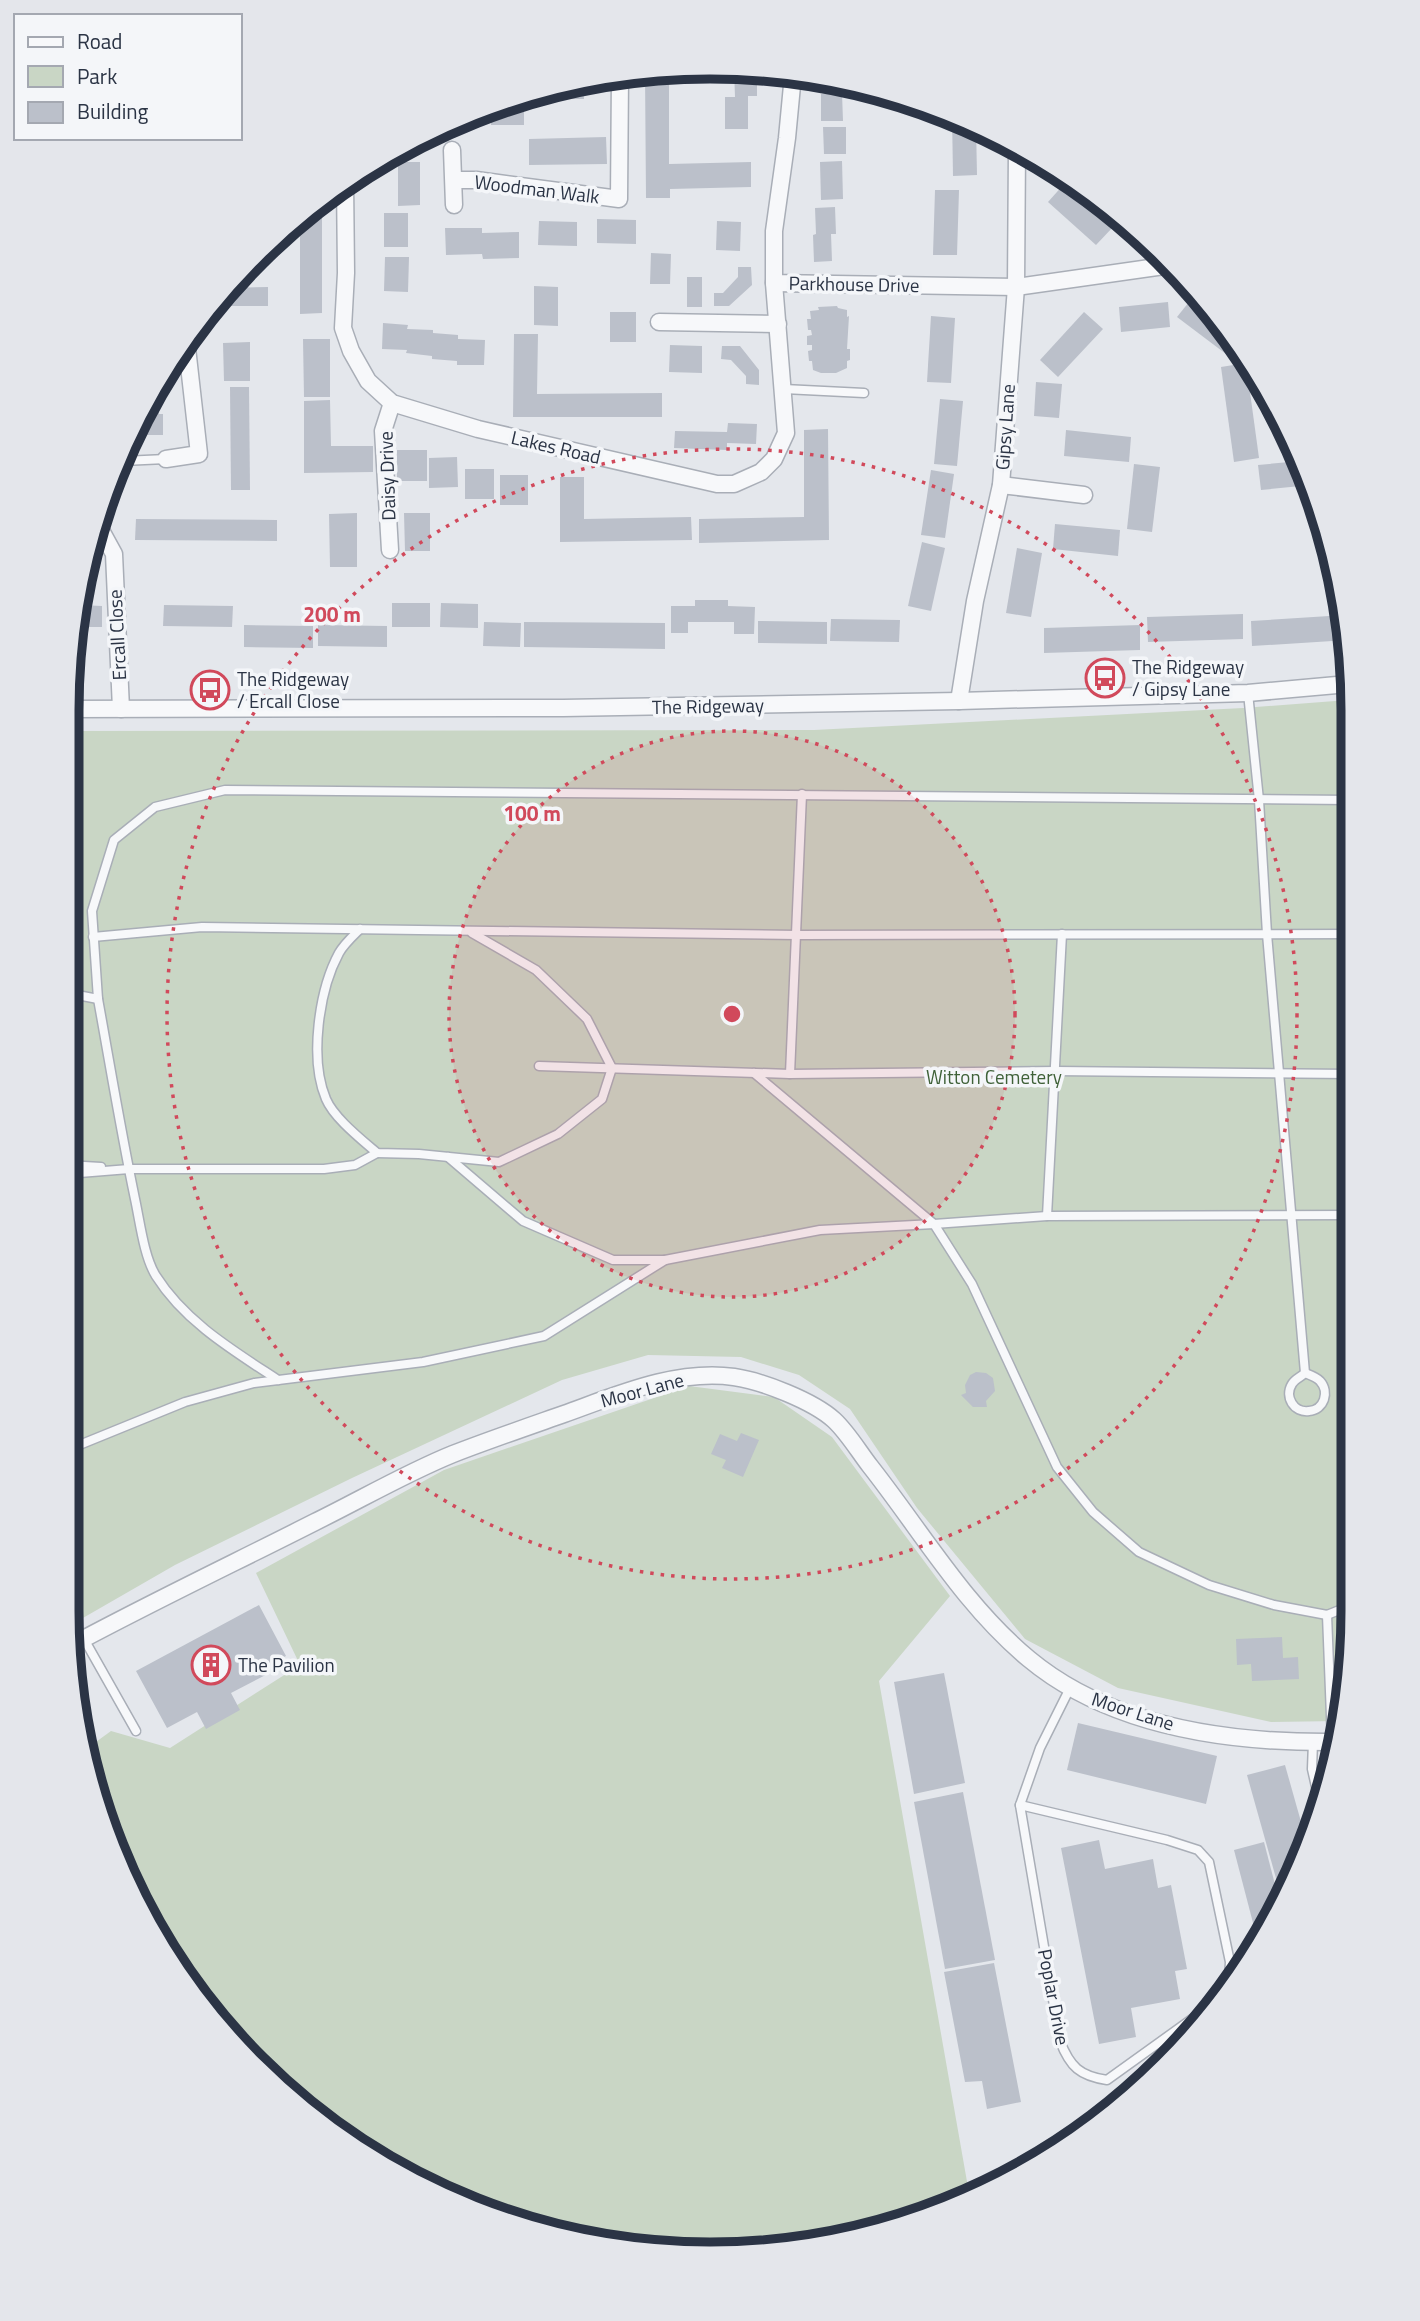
<svg xmlns="http://www.w3.org/2000/svg" width="1420" height="2321" font-family="'Titillium Web',sans-serif">
<rect width="100%" height="100%" fill="#e4e7ec"/>
<g fill="#c9d6c5">
<path d="M1348 700 1352 1653 1339 1721 1271 1722 1118 1688 1025 1639 917 1508 850 1409 799 1375 741 1357 648 1355 562 1380 352 1478 175 1565 69 1626 67 1611 68 731 814 730 1243 708Z"/>
<path d="M689 1386 774 1397 832 1437 950 1596 879 1681 969 2193 916 2220 710 2254 504 2220 319 2122 199 2002 101 1817 89 1747 111 1731 170 1748 300 1665 256 1573 444 1470Z"/>
</g>
<g fill="#bbc0ca">
<path d="M734 69 757 71V96H748V129H725V97H735Z"/>
<path d="M669 71V164L751 162V187L670 189V198H646L645 73Z"/>
<path d="M825 78 845 82 846 93H842L843 121H821V94H825Z"/>
<path d="M583 79 584 99H557L556 87Z"/>
<path d="M514 100H524V125H491V107Z"/>
<path d="M952 114 976 126 977 175 953 176Z"/>
<path d="M823 127H846V154H824Z"/>
<path d="M606 137 607 164 529 165V139Z"/>
<path d="M842 161 843 199 821 200 820 162Z"/>
<path d="M398 162H420V205L398 206Z"/>
<path d="M1065 183 1113 227 1096 245 1048 202Z"/>
<path d="M935 190H959L957 255H933Z"/>
<path d="M322 200V313L300 314V218Z"/>
<path d="M835 207 836 234H831L832 261 814 262 813 235 816 234 815 208Z"/>
<rect x="384" y="213" width="24" height="34"/>
<path d="M597 219 636 220V244L597 243Z"/>
<path d="M539 221 577 222V246L538 245Z"/>
<path d="M717 221 741 222 740 251 716 250Z"/>
<path d="M1125 225 1141 239 1126 241Z"/>
<path d="M445 228H482V233L519 232V258L483 259 482 254 446 255Z"/>
<path d="M651 253 671 254 670 284H650Z"/>
<path d="M385 257H409L408 292 384 291Z"/>
<path d="M738 267H751L752 285 729 306H714V293H723L738 277Z"/>
<rect x="687" y="277" width="15" height="30"/>
<path d="M534 286 558 287V326L534 325Z"/>
<path d="M268 287V306H213L228 288Z"/>
<path d="M1193 297 1213 312 1237 347 1230 357 1177 317Z"/>
<path d="M1168 302 1170 327 1121 332 1119 307Z"/>
<path d="M837 306 838 308 847 310V317L849 316 847 349H850V360L847 361V368L836 373H821L813 370 812 361H809L808 351 812 350V345H807V336L812 335 811 330H808L807 319H811L810 311 819 310 818 307Z"/>
<rect x="610" y="312" width="26" height="30"/>
<path d="M1084 312 1103 329 1058 377 1040 360Z"/>
<path d="M931 316 955 318 951 383 927 382Z"/>
<path d="M383 323 408 325 407 329 433 330V333L458 335V339L485 340 484 365H457V361L432 359V356L406 353 407 350 382 349Z"/>
<path d="M514 334H538L537 394 662 393V417H513Z"/>
<path d="M303 339H330V397H304Z"/>
<path d="M250 342V381H224L223 343Z"/>
<path d="M670 345 702 346V373L669 372Z"/>
<path d="M722 346H740L759 370V385L746 384V376L731 360 721 359Z"/>
<path d="M1246 363 1259 458 1234 462 1221 367Z"/>
<path d="M1036 382 1062 384 1059 418 1034 416Z"/>
<path d="M159 385V414H163V435H144L143 416Z"/>
<path d="M230 387H249L250 490H231Z"/>
<path d="M940 399 963 401 957 466 934 464Z"/>
<path d="M330 400 331 446H373V472L304 473V401Z"/>
<path d="M728 423 757 424 756 444 727 443V450L674 448 675 431 727 432Z"/>
<path d="M828 429 829 540 699 543V519L804 517V430Z"/>
<path d="M1066 430 1131 437 1129 462 1064 456Z"/>
<rect x="397" y="450" width="30" height="31"/>
<path d="M457 457 458 487 429 488V458Z"/>
<path d="M1300 461 1311 485 1261 490 1258 465Z"/>
<path d="M1134 464 1160 467 1152 532 1127 529Z"/>
<rect x="465" y="469" width="29" height="30"/>
<path d="M931 470 954 474 945 538 921 535Z"/>
<rect x="500" y="475" width="28" height="30"/>
<path d="M560 477H584V519L691 517 692 540 560 542Z"/>
<path d="M357 513V567H330L329 514Z"/>
<path d="M404 513H430V551H405Z"/>
<path d="M136 519 277 520V541L135 540Z"/>
<path d="M1055 524 1120 530 1118 556 1053 549Z"/>
<path d="M922 542 945 548 931 611 908 606Z"/>
<path d="M1017 548 1042 553 1031 617 1006 613Z"/>
<path d="M695 600H728V606L755 607 754 634H734V622H688V633H671V606H695Z"/>
<rect x="392" y="603" width="38" height="24"/>
<path d="M441 603 478 604V628L440 627Z"/>
<path d="M80 605 102 606V627H76Z"/>
<path d="M164 605 233 606 232 627 163 626Z"/>
<path d="M1243 614V639L1148 642 1147 617Z"/>
<path d="M1345 615 1348 640 1252 646 1251 621Z"/>
<path d="M831 619 900 620 899 642 830 641Z"/>
<path d="M758 621 827 622V644L758 643Z"/>
<path d="M484 622 521 623 520 647 483 646Z"/>
<path d="M524 622 665 623V649L524 647Z"/>
<path d="M244 625 313 626V648L244 647Z"/>
<path d="M318 625 387 626V647L318 646Z"/>
<path d="M1140 625V650L1044 653V628Z"/>
<path d="M976 1372 986 1373 993 1378 995 1391 986 1401 987 1407H973L961 1395 966 1393 965 1385 970 1375Z"/>
<path d="M741 1433 759 1440 743 1477 722 1468 726 1460 711 1454 720 1434 737 1441Z"/>
<path d="M259 1605 286 1656 274 1662 277 1669 231 1693 240 1710 206 1729 197 1712 167 1728 136 1671Z"/>
<path d="M1282 1637 1283 1658 1298 1657 1299 1679 1252 1681 1251 1664 1237 1665 1236 1639Z"/>
<path d="M1345 1645H1352L1347 1677H1346Z"/>
<path d="M944 1673 965 1783 914 1794 894 1682Z"/>
<path d="M1078 1723 1217 1756 1206 1804 1067 1770Z"/>
<path d="M1285 1765 1307 1843 1281 1896 1247 1775Z"/>
<path d="M963 1792 995 1960 945 1969 914 1802Z"/>
<path d="M1099 1840 1105 1869 1153 1859 1158 1888 1171 1885 1187 1969 1175 1971 1180 1999 1131 2008 1136 2037 1099 2044 1061 1848Z"/>
<path d="M1264 1842 1279 1900 1258 1942 1234 1850Z"/>
<path d="M994 1963 1021 2102 987 2109 982 2081 965 2082 944 1972Z"/>
</g>
<g fill="none" stroke-linecap="round" stroke-linejoin="round">
<defs>
<g id="service">
<path d="M784 389 864 393"/>
<path d="M123 461 166 459"/>
<path d="M1248 693 1259 800 1267 934 1305 1373"/>
<path d="M360 929C353 936 344 944 339 953 319 990 309 1059 326 1099 334 1118 361 1139 377 1153L419 1154 499 1162 558 1134 602 1099 612 1068 587 1019 536 970 472 933"/>
<path d="M93 937 202 927 797 935 1349 934"/>
<path d="M67 993 98 999 92 911 114 840 155 807 225 790 1349 800"/>
<path d="M98 999C110 1065 121 1132 135 1199 140 1222 144 1257 156 1276 185 1322 234 1351 278 1380"/>
<path d="M539 1066 790 1074 1056 1071 1350 1074"/>
<path d="M754 1073 934 1224 1047 1216 1350 1215"/>
<path d="M790 1074 802 794"/>
<path d="M448 1157 523 1221 613 1260H665"/>
<path d="M67 1165 101 1167"/>
<path d="M67 1174 129 1169H324L355 1165 377 1153"/>
<path d="M1047 1216 1062 934"/>
<path d="M1305 1373C1310 1375 1316 1377 1320 1381 1330 1392 1324 1410 1309 1411 1294 1413 1284 1397 1292 1384 1295 1379 1301 1377 1305 1373Z"/>
<path d="M67 1450 185 1402 254 1383 423 1362 544 1336 665 1260 820 1230 934 1224 972 1284 1057 1467 1093 1512 1139 1552 1209 1585 1274 1605 1327 1615 1352 1605"/>
<path d="M1327 1615 1332 1742"/>
<path d="M84 1639 136 1731"/>
<path d="M1070 1688 1040 1748 1020 1805 1060 2041C1070 2067 1080 2076 1107 2080L1210 2006"/>
<path d="M1313 1742 1312 1769 1321 1809"/>
<path d="M1020 1805 1167 1840 1198 1850 1209 1862 1230 1962 1229 1978 1220 1995"/>
</g>
<g id="minor">
<path d="M793 75 787 138 774 231V283L1016 287 1171 265"/>
<path d="M452 150 454 205"/>
<path d="M455 180H476L619 199 620 75"/>
<path d="M345 181 346 273 343 328 351 351 368 381 392 403 478 429 717 484H734L761 472 774 459 786 433 774 283"/>
<path d="M659 322 778 324"/>
<path d="M166 459 199 454 186 339"/>
<path d="M1001 485 1084 495"/>
<path d="M97 523 114 554 121 709"/>
<path d="M390 550 383 431 392 403"/>
<path d="M959 701 975 601 1001 485 1016 287 1017 148"/>
<path d="M68 709 563 708 959 701 1248 693 1348 684"/>
<path d="M72 1645C152 1602 234 1563 315 1522 360 1500 406 1473 453 1454 489 1440 527 1427 564 1414 617 1395 676 1369 734 1377 762 1381 813 1401 834 1420 848 1433 859 1452 870 1466 922 1532 964 1605 1029 1659 1112 1728 1230 1743 1334 1742"/>
</g>
</defs>
<use href="#service" stroke="#a9aeb7" stroke-width="11"/>
<use href="#minor" stroke="#a9aeb7" stroke-width="19"/>
<use href="#service" stroke="#f7f8fa" stroke-width="8"/>
<use href="#minor" stroke="#f7f8fa" stroke-width="16"/>
</g>
<circle cx="732" cy="1014" r="283" fill="#d1495b" fill-opacity=".12"/>
<g fill="none" stroke="#d1495b" stroke-width="3.5" stroke-dasharray="3.5 7">
<circle cx="732" cy="1014" r="283"/>
<circle cx="732" cy="1014" r="565"/>
</g>
<defs>
<symbol id="bus-ring" viewBox="-11 -11 22 22"><circle r="9.5" fill="#f4f6f9" stroke="#d1495b" stroke-width="1.5"/><path d="M-5-6H5V4H4V6H2V4H-2V6H-4V4H-5ZM-3.5-4V0h7V-4ZM-3.5 1.2v1.5H-2V1.2ZM2 1.2v1.5H3.5V1.2Z" fill="#d1495b"/></symbol>
<symbol id="building-ring" viewBox="-11 -11 22 22"><circle r="9.5" fill="#f4f6f9" stroke="#d1495b" stroke-width="1.5"/><path d="M-4-6H4V6H1V3H-1V6H-4ZM-2.5-4.3h1.7v1.8h-1.7ZM.8-4.3h1.7v1.8H.8ZM-2.5-1h1.7V.8h-1.7ZM.8-1h1.7V.8H.8Z" fill="#d1495b"/></symbol>
</defs>
<g fill-rule="evenodd">
<use href="#bus-ring" x="1083" y="656" width="44" height="44"/>
<use href="#bus-ring" x="188" y="668" width="44" height="44"/>
<use href="#building-ring" x="189" y="1643" width="44" height="44"/>
</g>
<g text-anchor="middle" stroke-width="7" stroke-linejoin="round" paint-order="stroke">
<g font-size="19" fill="#2b3445" stroke="#f4f6f9">
<text transform="translate(537 189) rotate(7)" y="7">Woodman Walk</text>
<text transform="translate(854 284) rotate(1)" y="7">Parkhouse Drive</text>
<text transform="translate(1005 427) rotate(-86)" y="7">Gipsy Lane</text>
<text transform="translate(556 447) rotate(13)" y="7">Lakes Road</text>
<text transform="translate(387 476) rotate(-92)" y="7">Daisy Drive</text>
<text transform="translate(117 635) rotate(-93)" y="7">Ercall Close</text>
<text transform="translate(708 706) rotate(-1)" y="7">The Ridgeway</text>
<text transform="translate(642 1390) rotate(-15)" y="7">Moor Lane</text>
<text transform="translate(1133 1711) rotate(18)" y="7">Moor Lane</text>
<text transform="translate(1054 1997) rotate(79)" y="7">Poplar Drive</text>
</g>
<g font-size="19" fill="#2b3445" stroke="#f4f6f9" text-anchor="start">
<text x="1132" y="674">The Ridgeway<tspan x="1132" dy="22">/ Gipsy Lane</tspan></text>
<text x="237" y="686">The Ridgeway<tspan x="237" dy="22">/ Ercall Close</tspan></text>
<text x="238" y="1672">The Pavilion</text>
</g>
<g font-size="19" fill="#3f6138" stroke="#f4f6f9">
<text x="994" y="1084">Witton Cemetery</text>
</g>
</g>
<path d="M0 0H1420V2321H0ZM710 79H710A631 631 0 0 1 1341 710V1611A631 631 0 0 1 710 2242H710A631 631 0 0 1 79 1611V710A631 631 0 0 1 710 79Z" fill="#e4e6eb" fill-rule="evenodd"/>
<path fill="none" stroke="#2b3445" stroke-width="9" d="M710 79H710A631 631 0 0 1 1341 710V1611A631 631 0 0 1 710 2242H710A631 631 0 0 1 79 1611V710A631 631 0 0 1 710 79Z"/>
<circle cx="732" cy="1014" r="10" fill="#d1495b" stroke="#f4f6f9" stroke-width="3.5"/>
<g font-size="21" text-anchor="middle" font-weight="bold" fill="#d1495b" stroke="#f4f6f9" stroke-width="7" stroke-linejoin="round" paint-order="stroke">
<text x="332" y="622">200 m</text>
<text x="532" y="821">100 m</text>
</g>
<rect x="14" y="14" width="228" height="126" fill="#f4f6f9" stroke="#a4a8b1" stroke-width="2"/>
<rect x="28" y="37" width="35" height="10" fill="#f7f8fa" stroke="#a4a8b1" stroke-width="2"/>
<text x="77" y="49" font-size="21" fill="#2b3445">Road</text>
<rect x="28" y="66" width="35" height="21" fill="#c9d6c5" stroke="#a4a8b1" stroke-width="2"/>
<text x="77" y="84" font-size="21" fill="#2b3445">Park</text>
<rect x="28" y="102" width="35" height="21" fill="#bbc0ca" stroke="#a4a8b1" stroke-width="2"/>
<text x="77" y="119" font-size="21" fill="#2b3445">Building</text>
</svg>
